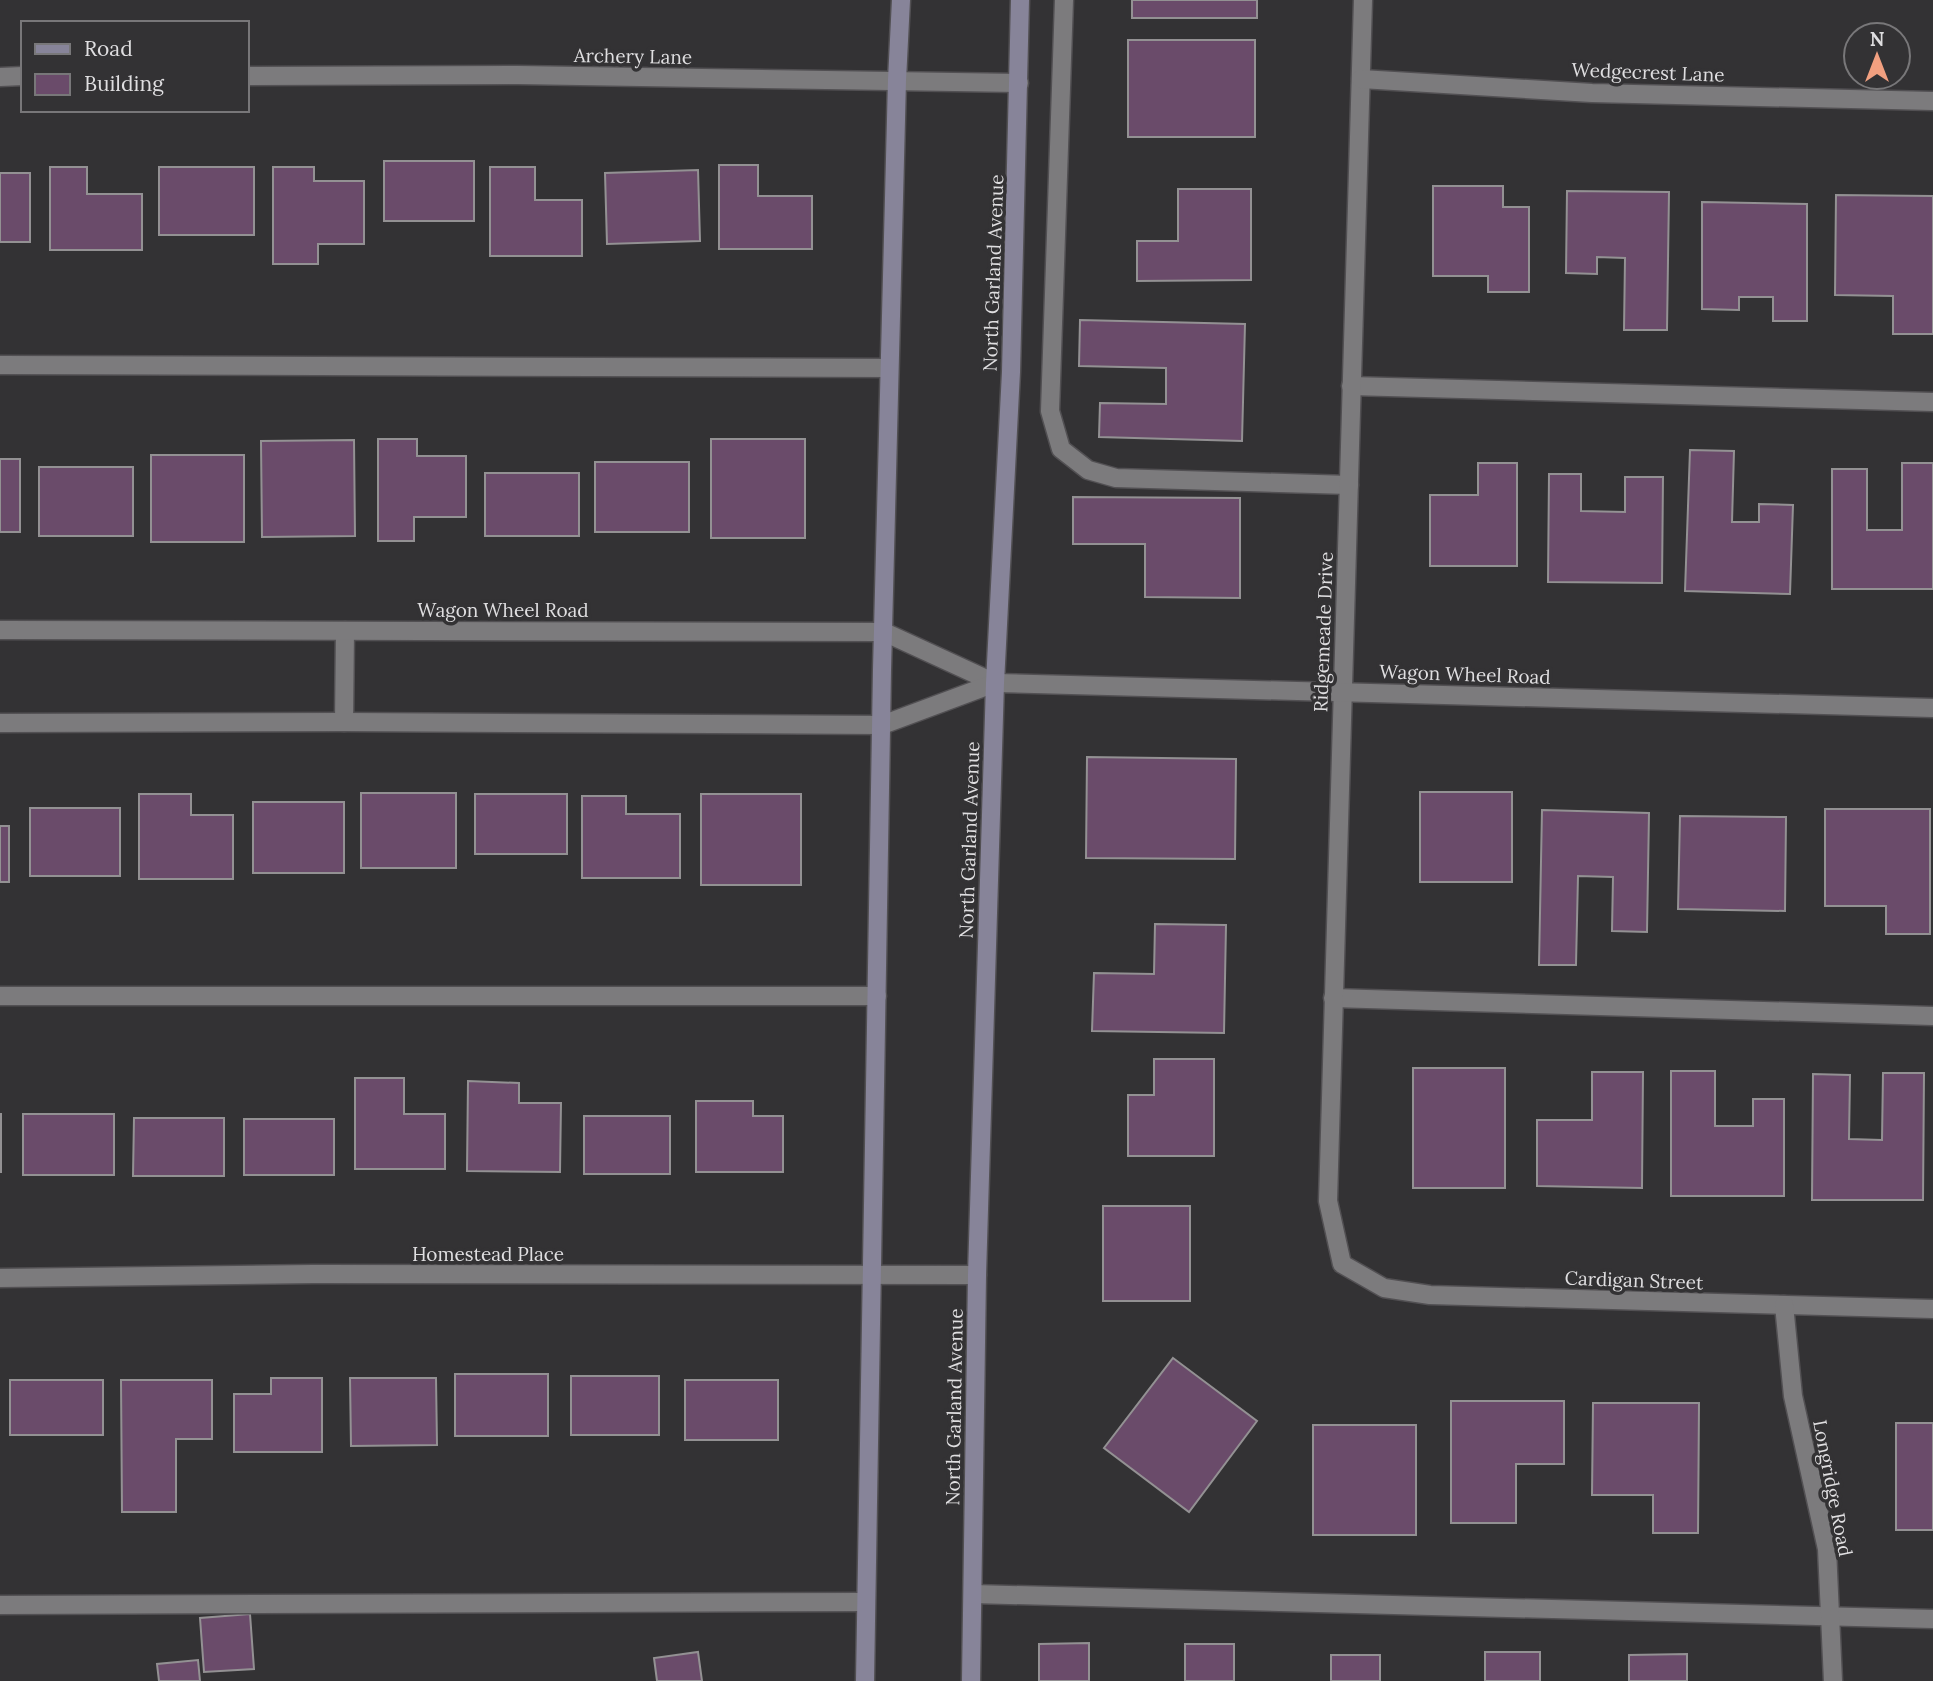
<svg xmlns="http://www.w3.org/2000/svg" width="1933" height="1681" font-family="Lora,serif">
<rect width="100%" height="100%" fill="#333234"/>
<g fill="#6a4b6a" stroke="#939193" stroke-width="2">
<rect x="1132" y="0" width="125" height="18"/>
<rect x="1128" y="40" width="127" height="97"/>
<rect x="384" y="161" width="90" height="60"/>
<path d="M719 165H758V196H812V249H719Z"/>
<path d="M50 167H87V194H142V250H50Z"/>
<rect x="159" y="167" width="95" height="68"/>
<path d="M273 167H314V181H364V244H318V264H273Z"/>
<path d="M490 167H535V200H582V256H490Z"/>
<path d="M698 170 700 241 607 244 605 173Z"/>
<rect x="0" y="173" width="30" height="69"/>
<path d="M1433 186H1503V207H1529V292H1488V276H1433Z"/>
<path d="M1178 189H1251V280L1137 281V241H1178Z"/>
<path d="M1567 191 1669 192 1667 330H1624L1625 258 1597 257V274L1566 273Z"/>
<path d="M1836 195 1933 196V334H1893V296L1835 295Z"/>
<path d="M1702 202 1807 204V321H1773V297H1739V310L1702 309Z"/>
<path d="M1080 320 1245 324 1242 441 1099 437 1100 403 1166 404V368L1079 366Z"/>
<path d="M378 439H417V456H466V517H414V541H378Z"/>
<rect x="711" y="439" width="94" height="99"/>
<path d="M354 440 355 536 262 537 261 441Z"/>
<path d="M1690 450 1734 451 1732 522H1759V504L1793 505 1790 594 1685 591Z"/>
<rect x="151" y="455" width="93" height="87"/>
<rect x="0" y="459" width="20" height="73"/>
<rect x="595" y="462" width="94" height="70"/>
<path d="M1478 463H1517V566H1430V495H1478Z"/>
<path d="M1902 463H1933V589H1832V469H1867V530H1902Z"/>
<rect x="39" y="467" width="94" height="69"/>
<rect x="485" y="473" width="94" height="63"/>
<path d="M1549 474H1581V511L1625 512V477H1663L1662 583 1548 582Z"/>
<path d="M1073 497 1240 498V598L1145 597V544H1073Z"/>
<path d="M1087 757 1236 759 1235 859 1086 858Z"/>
<rect x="1420" y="792" width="92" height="90"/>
<rect x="361" y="793" width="95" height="75"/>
<path d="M139 794H191V815H233V879H139Z"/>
<rect x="475" y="794" width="92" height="60"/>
<rect x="701" y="794" width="100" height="91"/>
<path d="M582 796H626V814H680V878H582Z"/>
<rect x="253" y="802" width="91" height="71"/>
<rect x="30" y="808" width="90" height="68"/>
<path d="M1825 809H1930V934H1886V906H1825Z"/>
<path d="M1542 810 1649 813 1647 932 1612 931 1613 877 1578 876 1576 965H1539Z"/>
<path d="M1680 816 1786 817 1785 911 1678 909Z"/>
<rect x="0" y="826" width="9" height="56"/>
<path d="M1155 924 1226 925 1224 1033 1092 1031 1094 973 1154 974Z"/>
<path d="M1154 1059H1214V1156H1128V1095H1154Z"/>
<rect x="1413" y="1068" width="92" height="120"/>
<path d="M1671 1071H1715V1126H1753V1099H1784V1196H1671Z"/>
<path d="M1592 1072H1643L1642 1188 1537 1186V1120H1592Z"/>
<path d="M1883 1073H1924L1923 1200H1812L1813 1074 1850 1075 1849 1139 1882 1140Z"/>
<path d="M355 1078H404V1114H445V1169H355Z"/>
<path d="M468 1081 519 1083V1103H561L560 1172 467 1171Z"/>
<path d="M696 1101H753V1116H783V1172H696Z"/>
<rect x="0" y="1114" width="1" height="58"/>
<rect x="23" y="1114" width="91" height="61"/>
<rect x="584" y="1116" width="86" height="58"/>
<path d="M134 1118H224V1176H133Z"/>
<rect x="244" y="1119" width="90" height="56"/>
<rect x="1103" y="1206" width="87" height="95"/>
<path d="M1173 1358 1257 1421 1189 1512 1104 1448Z"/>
<rect x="455" y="1374" width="93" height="62"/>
<rect x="571" y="1376" width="88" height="59"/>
<path d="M271 1378H322V1452H234V1394H271Z"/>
<path d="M350 1378H436L437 1445 351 1446Z"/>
<rect x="10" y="1380" width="93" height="55"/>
<path d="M121 1380H212V1439H176V1512H122Z"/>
<rect x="685" y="1380" width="93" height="60"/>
<path d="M1451 1401H1564V1464H1516V1523H1451Z"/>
<path d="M1593 1403H1699L1698 1533H1653V1495H1592Z"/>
<rect x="1896" y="1423" width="37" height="107"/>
<rect x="1313" y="1425" width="103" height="110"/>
<path d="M250 1614 254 1669 204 1672 200 1618Z"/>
<path d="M1089 1643V1681H1039V1644Z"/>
<rect x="1185" y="1644" width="49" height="37"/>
<path d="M698 1652 702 1681H657L654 1658Z"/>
<rect x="1485" y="1652" width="55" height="29"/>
<path d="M1687 1654V1681H1629V1655Z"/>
<rect x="1331" y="1655" width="49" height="26"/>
<path d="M198 1660 200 1681H159L157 1664Z"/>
</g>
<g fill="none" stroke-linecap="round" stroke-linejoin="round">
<defs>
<g id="service">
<path d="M1064 0 1050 411 1061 449 1088 470 1116 478 1349 485"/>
<path d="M0 365 889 368"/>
<path d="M1351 386 1933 402"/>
<path d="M0 996H877"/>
<path d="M1333 998 1933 1016"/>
<path d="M973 1594 1933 1619"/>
<path d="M0 1605 865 1602"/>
</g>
<g id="minor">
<path d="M1363 0 1328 1201 1342 1264 1384 1288 1430 1295 1933 1309"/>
<path d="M247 76 518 75 1019 83"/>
<path d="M0 77 23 76"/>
<path d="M1361 79 1592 93 1933 101"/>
<path d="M995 683 1933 708"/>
<path d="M344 722 345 631"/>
<path d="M1784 1305 1793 1396 1827 1549 1833 1681"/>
</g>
<g id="tertiary">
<path d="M0 630 884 632 995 683"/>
<path d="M0 723 344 722 882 725 995 683"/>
<path d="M0 1278 313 1274 977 1275"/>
</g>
<g id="secondary">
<path d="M865 1681 882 670 897 80 901 0"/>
<path d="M971 1681 977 1275 995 683 1011 372 1020 0"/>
</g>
</defs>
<use href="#service" stroke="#525053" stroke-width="21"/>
<use href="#minor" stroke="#525053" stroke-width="21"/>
<use href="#tertiary" stroke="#525053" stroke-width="21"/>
<use href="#secondary" stroke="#525053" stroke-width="21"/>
<use href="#service" stroke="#7c7b7d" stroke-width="18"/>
<use href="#minor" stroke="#7c7b7d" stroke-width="18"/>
<use href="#tertiary" stroke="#7c7b7d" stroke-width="18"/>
<use href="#secondary" stroke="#878499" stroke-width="18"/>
</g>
<g text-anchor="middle" stroke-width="7" stroke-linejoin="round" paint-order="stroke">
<g font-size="19" fill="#dfdee0" stroke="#333234">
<text transform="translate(633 56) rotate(1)" y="7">Archery Lane</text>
<text transform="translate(1648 72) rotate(2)" y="7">Wedgecrest Lane</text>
<text transform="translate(993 273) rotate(-88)" y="7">North Garland Avenue</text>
<text x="503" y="617">Wagon Wheel Road</text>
<text transform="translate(1323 632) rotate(-88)" y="7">Ridgemeade Drive</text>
<text transform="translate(1465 674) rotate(2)" y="7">Wagon Wheel Road</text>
<text transform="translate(969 840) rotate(-88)" y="7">North Garland Avenue</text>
<text x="488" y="1261">Homestead Place</text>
<text transform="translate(1634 1280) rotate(2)" y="7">Cardigan Street</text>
<text transform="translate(954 1407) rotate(-89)" y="7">North Garland Avenue</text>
<text transform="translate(1833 1488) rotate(79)" y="7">Longridge Road</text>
</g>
</g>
<rect x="21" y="21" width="228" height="91" fill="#333234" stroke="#787779" stroke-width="2"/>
<rect x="35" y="44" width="35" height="10" fill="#878499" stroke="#787779" stroke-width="2"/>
<text x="84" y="56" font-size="21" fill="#dfdee0">Road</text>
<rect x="35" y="74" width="35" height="21" fill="#6a4b6a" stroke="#787779" stroke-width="2"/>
<text x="84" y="91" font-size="21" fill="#dfdee0">Building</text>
<g transform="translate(1877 56)"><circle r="33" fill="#333234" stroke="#787779" stroke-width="2"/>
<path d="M0-5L12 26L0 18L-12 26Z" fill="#f2a080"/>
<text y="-10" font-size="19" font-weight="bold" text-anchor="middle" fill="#dfdee0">N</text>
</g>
</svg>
